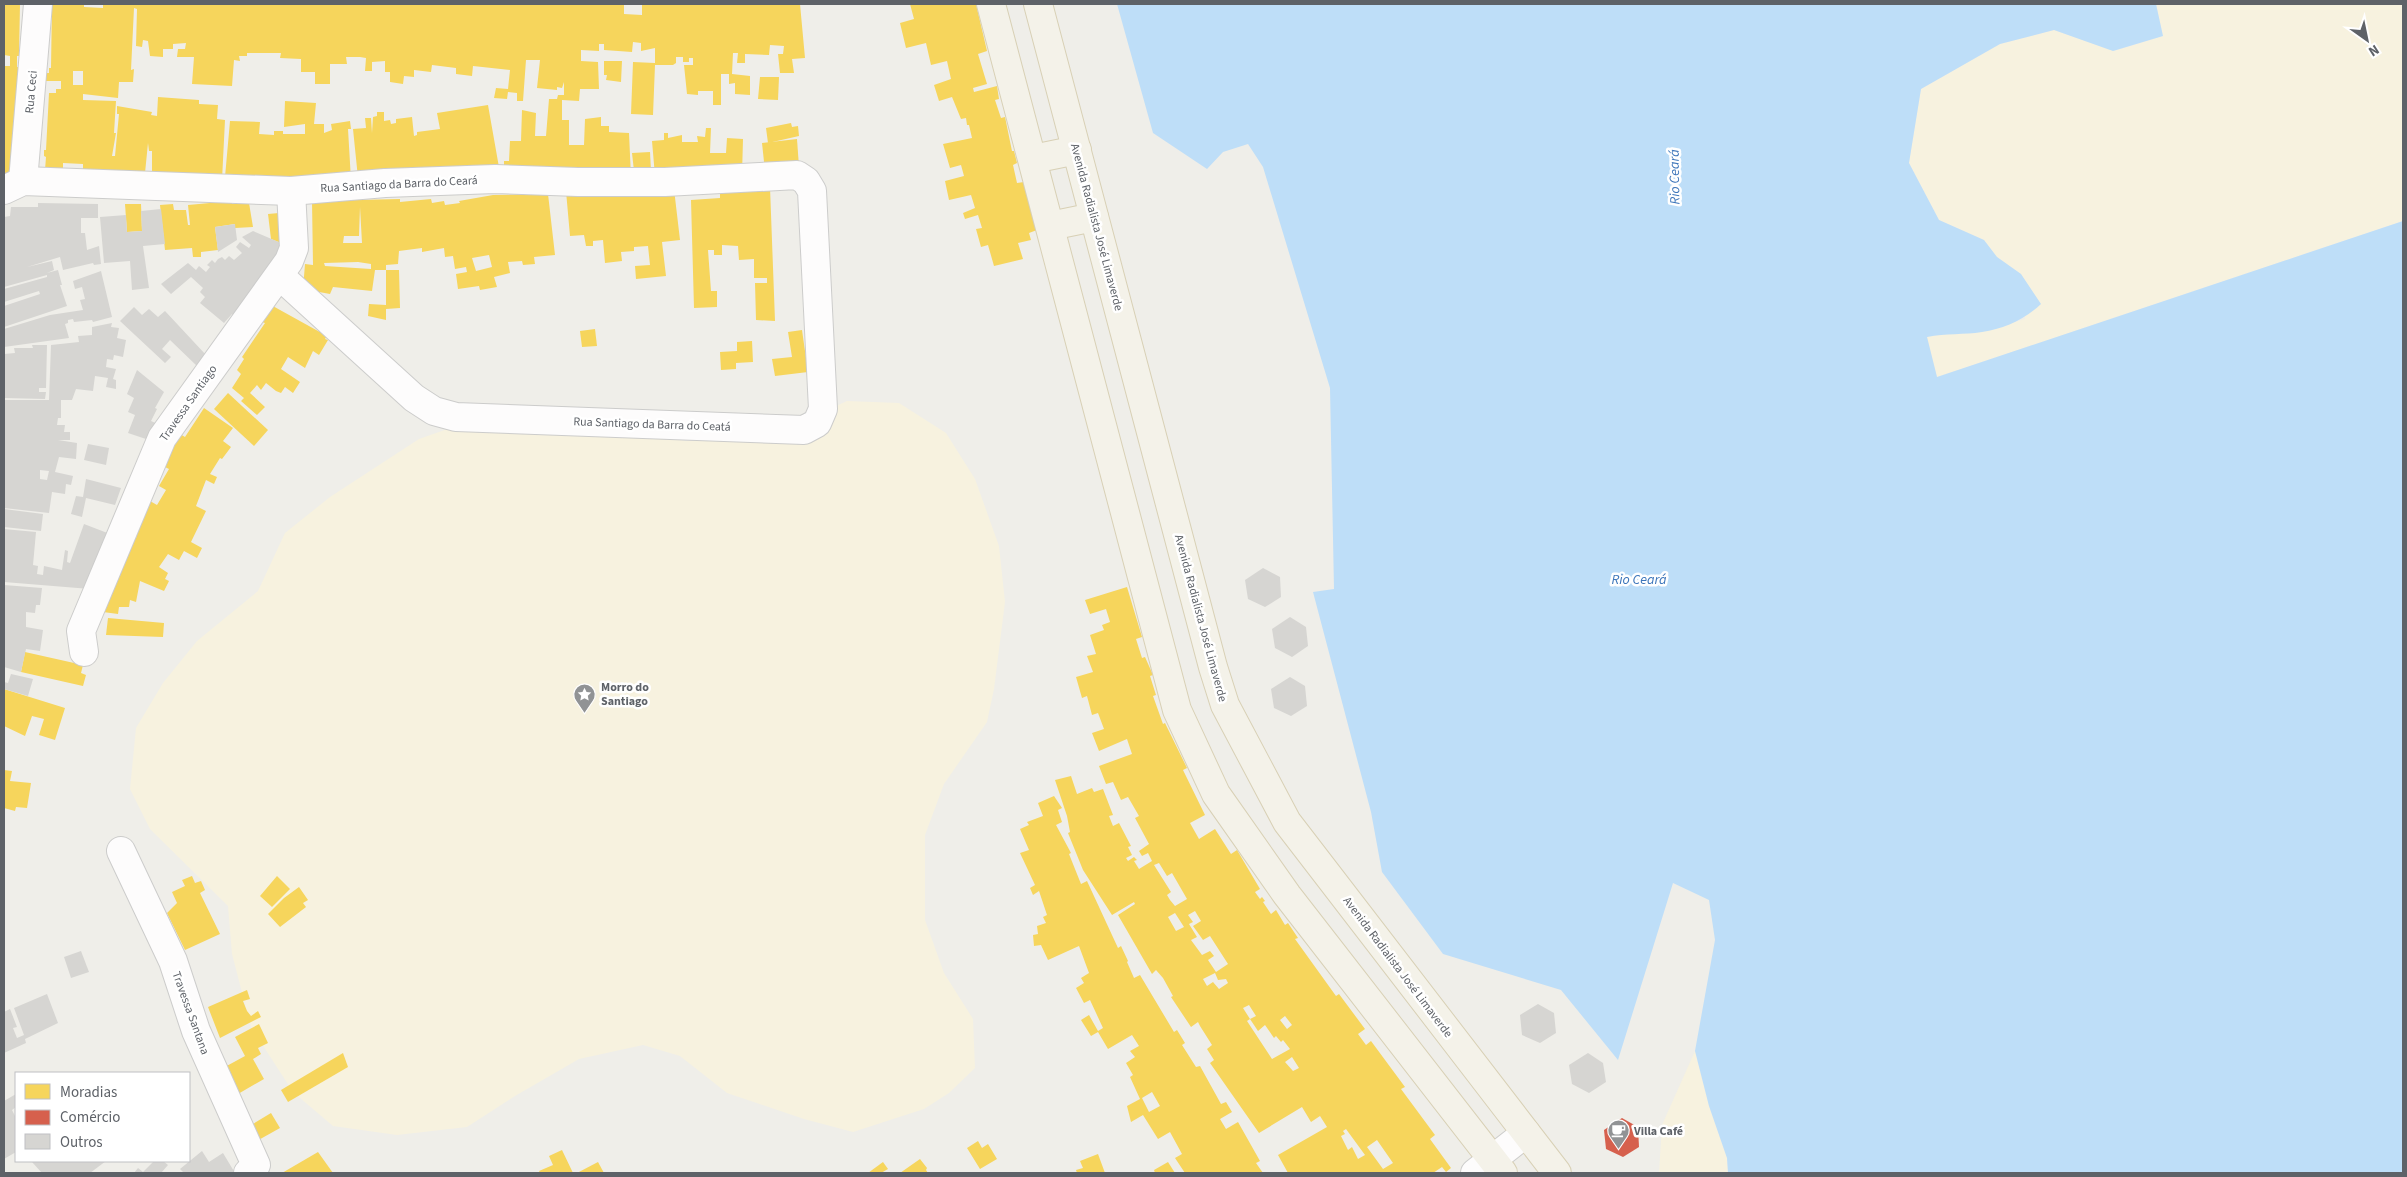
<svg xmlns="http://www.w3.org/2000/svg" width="2407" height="1177" font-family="'Source Sans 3',sans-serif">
<rect width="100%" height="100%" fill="#efeee9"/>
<g fill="#f7f2df">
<path d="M2156 4H2403V221L1937 377 1927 337 1947 333 1982 332 2025 319 2021 274 1997 257 1984 240 1939 220 1909 163 1921 89 2000 44 2054 30 2114 51 2163 36Z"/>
<path d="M847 401 899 403 946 433 975 479 999 546 1005 602 994 689 987 722 944 784 925 835V920L944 973 973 1019 975 1068 949 1093 924 1109 853 1132 804 1119 727 1093 680 1056 643 1045 579 1059 515 1096 467 1127 397 1135 333 1126 293 1092 251 1027 232 954 228 906 150 829 130 789 136 728 163 683 197 641 258 591 285 533 330 497 419 439 470 421 639 434 686 441 768 438Z"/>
<path d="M1695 1051 1709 1106 1727 1158 1728 1173H1659L1662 1125Z"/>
</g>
<path fill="#bedef8" d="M1117 4H2156L2163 36 2113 51 2054 30 2000 44 1921 89 1909 163 1939 220 1984 240 1997 257 2021 274 2041 304C2025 319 2004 329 1982 332 1964 335 1946 333 1927 337L1937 377 2403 221V1173H1728L1727 1158 1709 1106 1695 1051 1715 940 1709 900 1673 883 1618 1060 1561 990 1443 954 1382 872 1371 812 1313 592 1334 589 1330 388 1263 167 1248 144 1223 152 1207 169 1153 133Z"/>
<g fill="#f6d55c" fill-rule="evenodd">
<path d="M4 4H20L19 56H17V67H21L15 175 4 177V66H10V56L4 55Z"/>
<path d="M52 4H84V7L103 8V4H624V14L642 15V4H800L805 58 792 59 794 73H780L778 54H783L784 46 770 45 769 55 745 54V63H737L738 53H733L732 74 750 76V95L735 94V83L729 84V74H721V105H713V91H698V95L687 94 684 65H693V58H689V62H683V57H676V63L673 65H655L653 115 631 114 633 62 655 63V48L641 51V43L633 42 632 52 604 50V44H599V51L581 50V61L598 62 599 89H580L579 101 562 100V120H569V145H584L585 119 601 117V126H609V132L629 133 631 177 504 178V161H509L510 141H521L522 110 536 113 535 136H546L549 99H557L558 95H564V82L562 88 557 87V90L537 88 540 60H526L523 101H517V93L508 92 507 99 494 98 496 88 508 89 510 70 473 66 472 76 456 74V68L432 65 431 72 414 70V77L404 76 403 84 390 82V72H385V61L372 62V71H365L366 58 360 57H346L347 64H330V84H315V72H301V59L280 58 281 53H247V56H239L240 61 234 60 232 86 192 84 194 57H177L178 49H185L186 43 173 44V49H163V57L150 56 148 41 143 40 142 47 136 46 137 9 134 8 131 70 134 69 133 82H119L118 98 83 94V100L116 101 114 133H116L112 156H115L119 114H117V106L152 112 151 115 157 116 158 97 199 100V104L218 105 217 119 225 120 222 180 152 173V151H149L148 143 145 173 83 172V164L63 163V171L45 170 46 157 44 156V150H46L49 93H56V89H61V81H44L45 73H49V68H51ZM73 71H83V85H73Z"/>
<path d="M910 4H976L987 51 978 54 987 84 973 88 974 92 997 86 999 99 995 100 1001 118 1005 117 1012 151H1014L1017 163 1013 165 1017 183 1024 182 1037 230 1029 233 1031 240 1018 243 1023 259 994 266 988 245 981 247 976 229 982 228 978 215 965 219 963 213 975 208 971 195 949 200 945 181 964 176 961 165 950 168 943 144 972 138 969 125H967L966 118 961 119 952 97 939 101 934 85 951 79 947 61 931 65 926 43 906 48 900 23 914 19Z"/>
<path d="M604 61H622L621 82 606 80 607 75H604Z"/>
<path d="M760 77H779L778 100 758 99Z"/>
<path d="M285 101 316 103 314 124H324V133L332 130 331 124 350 121 351 129H348L351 180 225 177 230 121 260 122 259 134 274 135V131H283V134H305V124L284 127Z"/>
<path d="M488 105 500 173 358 178 353 129 366 128 365 118H371L372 133 373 117 377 116V112H384V121L390 120 391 124 396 123V119L412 117 414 136 417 135V132L440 129 437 113Z"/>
<path d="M791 123 792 127 798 126 799 136 768 143 766 128Z"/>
<path d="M706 128H711L710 153H726L727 138 743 139 742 175 655 176 652 141 664 140V133H668V138L682 135V142H698L697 136 705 137Z"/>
<path d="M797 139 799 167 765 171 762 143Z"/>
<path d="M650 152 651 171H634L632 153Z"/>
<path d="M770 187 775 321 756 320 755 283H767V278H754V259L739 260 738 246 722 245V255H714V250H708L711 291H717V307L694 308 691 200 720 198V188Z"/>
<path d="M674 189 680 240 662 242 666 276 636 279 635 266 650 265 648 246 634 247V251L621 252 622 261 605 263 603 240 593 241V246H586L584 235 570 236 566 191Z"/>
<path d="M548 194 555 255 534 257 535 264 523 265 522 261 508 262 510 273 494 277 497 287 480 290 479 286 458 289 456 274 467 272 466 267 455 269 453 256 445 257 444 248 422 252V248L399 251 398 264 386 265V270H375L372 291 333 287 330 294 303 289 305 264 313 265 312 201 400 199V202L431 199 432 203 444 201 445 205 460 203 459 201 493 195ZM360 207 362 243H343L344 236H359ZM489 255 492 267 476 271 472 258ZM358 262 371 264V269L325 266 324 263Z"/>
<path d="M232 201V204L249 203 253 227 235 228V224L215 227 218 250 201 252V257H193L192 248 165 250 160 205 173 204 174 210H186L188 225H190L188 205Z"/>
<path d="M125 204H141L142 231 127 232Z"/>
<path d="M279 213 281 243 271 239 268 214Z"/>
<path d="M386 270H399L400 308 386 309V320L368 316 369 304 386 305Z"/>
<path d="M271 305 327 336 325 339 328 340 319 355 313 351 305 368 288 357 281 369 300 382 293 393 285 387 281 393 276 391 266 383 261 390 257 385 250 393 265 407 257 415 241 401 244 398 232 388 241 374 237 370 244 359 242 357 265 323 262 322Z"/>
<path d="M595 329 597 346 582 347 580 331Z"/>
<path d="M802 330 808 372 775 376 772 359 792 357 788 332Z"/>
<path d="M752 341 753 362 736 363V369L721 370 720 352 737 351V342Z"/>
<path d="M228 393 268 430 254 446 214 409Z"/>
<path d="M204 408 233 428 223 441 231 447 222 459 220 458 210 474 217 477 214 484 206 480 196 506 206 511 191 542 202 548 197 558 184 551 179 560 168 554 159 567 168 573 165 579 169 581 164 591 140 581 136 602 130 600 129 607H119L118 614 103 612 124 557 137 536 132 534 150 501 157 505 166 490 159 486 169 469 161 465 180 434 185 437Z"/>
<path d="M1127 587 1142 637 1136 639 1142 658 1145 657 1153 675 1150 676 1156 695 1153 696 1163 724 1165 723 1187 768 1183 770 1205 815 1190 823 1199 839 1215 829 1231 854 1237 850 1260 889 1255 892 1260 899 1262 897 1265 901 1263 902 1271 914 1276 910 1285 925 1288 923 1298 938 1295 939 1336 996 1339 994 1365 1029 1358 1034 1366 1045 1371 1041 1405 1087 1401 1089 1435 1135 1430 1139 1451 1168 1446 1172 1442 1167 1433 1173H1288L1278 1155 1327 1127 1320 1116 1311 1122 1302 1107 1259 1133 1210 1063 1214 1060 1207 1049 1212 1045 1200 1026 1198 1022 1191 1027 1171 997 1173 996 1163 978 1156 970 1152 974 1118 915 1135 904 1134 902 1112 915 1083 870 1068 833 1070 832 1067 816 1055 780 1071 776 1077 794 1092 788 1094 792 1103 789 1113 815 1109 816 1113 826 1119 823 1131 846 1128 847 1132 855 1126 858 1128 861 1134 857 1137 860 1134 861 1139 869 1152 861 1148 853 1142 856 1139 851 1149 844 1135 818 1139 816 1128 797 1121 800 1113 782 1106 784 1099 766 1132 754 1127 739 1099 751 1092 733 1104 729 1098 713 1092 715 1087 696 1082 698 1076 677 1093 672 1087 656 1096 654 1090 635 1104 630 1102 625 1110 622 1106 609 1090 614 1085 600ZM1159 863 1167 876 1172 873 1187 899 1175 906 1170 900 1167 895 1171 892 1154 865ZM1195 911 1201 921 1193 926 1203 940 1210 936 1228 964 1216 972 1208 960 1214 956 1210 951 1202 955 1191 940 1197 937 1189 924 1193 922 1188 915ZM1175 913 1184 927 1176 931 1168 917ZM1215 973 1218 980 1226 979 1228 983 1219 989 1213 982 1207 986 1203 979ZM1249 1005 1256 1016 1250 1019 1258 1031 1265 1025 1274 1038 1276 1036 1281 1042 1283 1040 1290 1049 1272 1059 1247 1021 1250 1019 1243 1008ZM1285 1016 1292 1025 1287 1029 1280 1020ZM1292 1057 1299 1068 1293 1071 1285 1062ZM1346 1129 1365 1155 1358 1159 1352 1147 1348 1150 1341 1136 1345 1134 1343 1131ZM1377 1140 1393 1163 1383 1169 1367 1147Z"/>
<path d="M108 618 164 623 163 637 106 635Z"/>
<path d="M25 652 83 665 81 673 86 675 83 686 21 672Z"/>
<path d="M4 689 65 708 55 740 39 735 44 719 32 716 25 736 4 726Z"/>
<path d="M4 770 12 771 10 781 31 783 27 808 16 807 15 811 4 808Z"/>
<path d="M1054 796 1062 808 1058 810 1062 822 1056 825 1071 853 1069 854 1081 884 1087 881 1118 948 1121 946 1128 961 1127 962 1134 978 1140 975 1174 1032 1177 1030 1185 1043 1182 1045 1196 1067 1200 1066 1221 1104 1226 1102 1232 1112 1220 1119 1226 1129 1238 1122 1260 1161 1256 1163 1263 1173H1185L1175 1158 1182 1154 1170 1132 1158 1139 1143 1115 1131 1122 1127 1106 1140 1099 1130 1077 1133 1075 1126 1063 1135 1057 1130 1051 1139 1046 1132 1035 1108 1049 1098 1032 1091 1036 1081 1020 1089 1015 1098 1031 1103 1028 1090 1000 1084 1003 1076 988 1084 983 1081 978 1089 973 1079 946 1048 960 1041 945 1034 946 1033 935 1038 934 1037 926 1046 923 1043 917 1047 915 1039 891 1033 895 1030 888 1035 885 1020 853 1029 850 1020 829 1029 825 1027 822 1043 816 1038 803ZM1152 1092 1160 1106 1149 1112 1142 1098Z"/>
<path d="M192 876 195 883 201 881 205 890 200 893 220 934 185 950 167 913 177 903 172 892 185 886 182 880Z"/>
<path d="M277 876 290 889 272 907 260 896Z"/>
<path d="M299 887 308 900 303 903 306 907 280 927 268 914 284 898Z"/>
<path d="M247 990 250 999 243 1001 247 1011 251 1016 258 1011 261 1017 220 1038 208 1007Z"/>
<path d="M259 1024 268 1043 258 1048 261 1054 253 1059 264 1079 238 1094 223 1068 245 1056 235 1037Z"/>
<path d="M343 1053 348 1067 288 1102 281 1090Z"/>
<path d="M271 1113 280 1128 255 1142 248 1127Z"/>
<path d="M978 1141 982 1148 988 1144 997 1159 980 1169 967 1148Z"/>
<path d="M562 1150 573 1173H540L539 1171 553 1165 549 1156Z"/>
<path d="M318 1152 333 1173H282Z"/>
<path d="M1098 1154 1105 1173H1077L1076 1170 1083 1168 1080 1161Z"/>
<path d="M920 1159 927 1168 926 1170 928 1173H900Z"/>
<path d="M598 1162 604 1173H577Z"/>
<path d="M883 1162 888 1169 881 1173H868Z"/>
<path d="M1168 1162 1175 1173H1155L1154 1170Z"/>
</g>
<path fill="#d6604d" d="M1622 1118 1638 1127 1639 1147 1623 1157 1606 1149 1604 1130Z"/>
<g fill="#d6d5d2" fill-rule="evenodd">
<path d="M38 203 98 204V218H81V233H85L87 250 99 246 101 264 94 265 93 263 63 270 60 257 27 267 52 261 54 270 47 273 58 270 62 285H60L67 306 4 327V306L40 294 39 291 4 302V289L47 277V275L4 287V217L10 216 11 207H38Z"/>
<path d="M161 209 165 244 143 246 149 288 132 290 130 261 104 263 100 217 126 215 127 232 142 231 141 211Z"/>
<path d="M235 224 237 240 218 252 215 227Z"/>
<path d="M253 231 281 243 283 259 238 319 232 314 224 323 200 303 205 297 200 292 203 288 191 277 171 294 161 284 188 263 196 270 199 266 206 272 210 267 207 265 212 260 215 263 218 259 222 257 225 260 229 256 234 260 242 253 236 247 240 242 249 248 251 245 242 237Z"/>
<path d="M101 271 112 317 93 322 92 320 74 322 73 319 68 320V323L65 324 69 338 4 347V329L50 315 83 310 80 300 85 299 82 287 75 289 73 281Z"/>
<path d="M134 307 142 315 149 309 158 317 165 311 206 355 197 366 170 340 162 349 171 357 165 363 120 321Z"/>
<path d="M112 323 111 327 119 328 117 338 126 340 123 357 114 355 113 360 107 359 106 367 116 369 113 379 116 380V389L106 387 108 378 95 376 93 391 76 389 72 400H61V418H58L57 425H65L64 432H70V440H58L77 443 76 459 59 457 55 472 73 476 71 485 66 484 65 494 52 492 49 513 4 508V400H49L51 345 79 342 78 336 92 335V327ZM40 470 49 471 47 480 40 479Z"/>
<path d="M32 345H47L46 388H39V392H46L45 399 4 398V354L15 353 14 348H33Z"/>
<path d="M137 370 164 392 155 408 157 409 151 421 162 426 155 442 128 433 135 415 128 412 134 398 127 394Z"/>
<path d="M88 444 109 448 106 465 84 460Z"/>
<path d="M86 479 121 488 115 505 86 498 82 517 71 514 76 496 83 497Z"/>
<path d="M4 509 43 514 41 531 4 527Z"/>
<path d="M84 524 110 534 90 589 4 582V529L36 532 33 565 38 566 37 574 43 575 44 566 62 570 65 550 68 551 67 562 70 563Z"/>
<path d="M1263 568 1280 577 1281 597 1265 607 1248 599 1245 580Z"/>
<path d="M4 585 42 588 40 605H36L35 613 26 612V627L43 630 40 651 26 649 21 672 4 667Z"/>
<path d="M1290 617 1306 627 1308 646 1292 657 1275 648 1272 629Z"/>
<path d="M11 674 33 679 28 696 4 689V682L8 683Z"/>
<path d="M1290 677 1305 686 1307 706 1291 716 1274 708 1271 689Z"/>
<path d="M81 951 89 972 71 978 64 957Z"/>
<path d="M47 994 58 1023 25 1039 26 1043 4 1053V1012L10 1009 17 1027 13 1028 17 1038 24 1035 14 1008Z"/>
<path d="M1538 1004 1554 1013 1556 1033 1540 1043 1522 1035 1520 1015Z"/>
<path d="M1588 1053 1603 1063 1606 1082 1589 1093 1572 1084 1569 1065Z"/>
<path d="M16 1094V1107L12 1110 16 1118V1152L4 1159V1101Z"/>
<path d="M202 1151 209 1162 223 1153 235 1173H184L180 1169Z"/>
<path d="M33 1161H106L90 1173H42L32 1162Z"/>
<path d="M154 1161H163L168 1165 161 1173H134L138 1168 143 1172Z"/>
</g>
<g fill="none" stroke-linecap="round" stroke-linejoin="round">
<defs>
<g id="minor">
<path d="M23 181 38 4"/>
<path d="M4 190 23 181 291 191 385 183 495 179 578 182H665L797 175 806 181 812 191 823 409 817 423 804 430 456 417 434 411 414 398 280 276"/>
<path d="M84 652 81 631 162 438 289 261 294 248 291 191"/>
<path d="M121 851 173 961 196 1031 256 1165 248 1173"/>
<path d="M1475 1173 1526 1133"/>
</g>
<g id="major">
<path d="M991 4 1177 710 1216 794 1287 895 1503 1173"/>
<path d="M1038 4 1213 667 1225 705 1287 822 1557 1173"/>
<path d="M1033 159 1077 150"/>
<path d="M1050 226 1094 217"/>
</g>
</defs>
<use href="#minor" stroke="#cccccb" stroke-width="30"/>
<use href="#major" stroke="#d8d0b5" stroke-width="30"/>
<use href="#minor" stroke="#fdfcfc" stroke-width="28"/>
<use href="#major" stroke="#f4f2e9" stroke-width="28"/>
</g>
<defs>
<symbol id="sight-pin" viewBox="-11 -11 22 30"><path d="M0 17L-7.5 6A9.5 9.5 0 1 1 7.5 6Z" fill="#919395" stroke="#fff"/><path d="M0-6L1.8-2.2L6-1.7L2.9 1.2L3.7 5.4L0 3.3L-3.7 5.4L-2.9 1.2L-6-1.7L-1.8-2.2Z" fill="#fff"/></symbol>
<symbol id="cafe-pin" viewBox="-11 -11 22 30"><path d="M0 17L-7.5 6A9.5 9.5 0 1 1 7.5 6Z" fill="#919395" stroke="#fff"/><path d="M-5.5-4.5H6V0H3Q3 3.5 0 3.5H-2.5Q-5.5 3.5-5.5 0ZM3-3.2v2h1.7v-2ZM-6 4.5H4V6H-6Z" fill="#fff"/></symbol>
</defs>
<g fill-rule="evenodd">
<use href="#sight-pin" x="572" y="682" width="25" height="34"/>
<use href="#cafe-pin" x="1606" y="1118" width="25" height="34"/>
</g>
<g text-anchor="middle" stroke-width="5" stroke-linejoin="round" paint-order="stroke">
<g font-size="12" fill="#5e6268" stroke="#fff">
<text transform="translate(31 92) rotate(-85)" y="4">Rua Ceci</text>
<text transform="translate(399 184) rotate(-3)" y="4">Rua Santiago da Barra do Ceará</text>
<text transform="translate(1097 227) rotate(75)" y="4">Avenida Radialista José Limaverde</text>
<text transform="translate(188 403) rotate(-55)" y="4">Travessa Santiago</text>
<text transform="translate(652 424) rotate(2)" y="4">Rua Santiago da Barra do Ceatá</text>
<text transform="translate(1201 618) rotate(75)" y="4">Avenida Radialista José Limaverde</text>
<text transform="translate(1398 967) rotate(53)" y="4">Avenida Radialista José Limaverde</text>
<text transform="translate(191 1013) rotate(70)" y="4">Travessa Santana</text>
</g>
<g font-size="12" font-weight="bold" fill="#5e6268" stroke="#fff" text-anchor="start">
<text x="601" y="691">Morro do<tspan x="601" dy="14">Santiago</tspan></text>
<text x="1634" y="1135">Villa Café</text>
</g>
<g font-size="14" font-style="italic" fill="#3c75ba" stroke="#fff">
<text transform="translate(1674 177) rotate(-91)" y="5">Rio Ceará</text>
<text x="1639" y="584">Rio Ceará</text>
</g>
</g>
<rect width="2407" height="1177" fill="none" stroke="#5e6268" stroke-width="10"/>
<rect x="15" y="1072" width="175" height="90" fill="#ffffff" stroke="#bfc0c3"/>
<rect x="25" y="1084" width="25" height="15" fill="#f6d55c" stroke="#bfc0c3"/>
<text x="60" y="1097" font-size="15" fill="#5e6268">Moradias</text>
<rect x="25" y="1110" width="25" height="15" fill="#d6604d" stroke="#bfc0c3"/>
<text x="60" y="1122" font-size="15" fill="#5e6268">Comércio</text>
<rect x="25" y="1134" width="25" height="15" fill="#d6d5d2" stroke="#bfc0c3"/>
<text x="60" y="1147" font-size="15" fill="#5e6268">Outros</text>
<g transform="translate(2367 40) rotate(147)" stroke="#ffffff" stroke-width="4" paint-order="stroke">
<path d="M0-4L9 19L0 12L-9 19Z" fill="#5e6268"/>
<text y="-8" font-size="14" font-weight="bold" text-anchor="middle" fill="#5e6268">N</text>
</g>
</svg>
